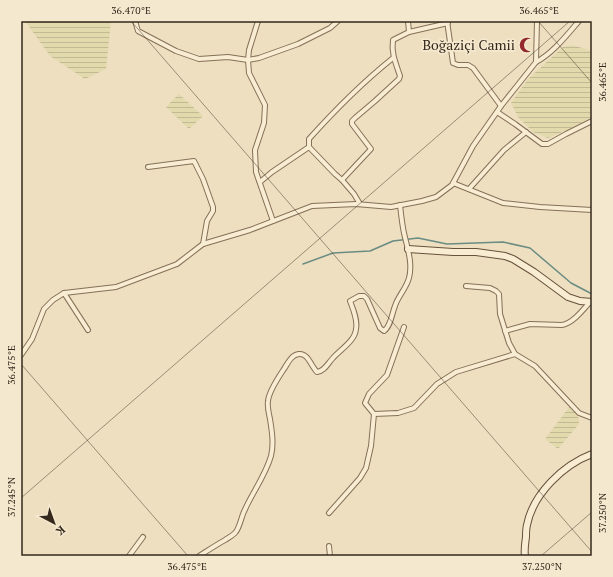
<svg xmlns="http://www.w3.org/2000/svg" width="613" height="577" font-family="'PT Serif',serif">
<defs>
<pattern id="farmland-rules" width="6" height="5" patternUnits="userSpaceOnUse"><rect width="6" height="5" fill="#e2d9ad"/><path d="M0 2.5h6" fill="none" stroke="#c2ba94"/></pattern>
</defs>
<rect width="100%" height="100%" fill="#eddfbf"/>
<g fill="url(#farmland-rules)">
<path d="M25 21H111L106 69 85 79 50 56Z"/>
<path d="M572 45 592 51V117L567 130 548 138 533 132 518 117 511 103 528 79 563 47Z"/>
<path d="M179 94 203 116 189 129 166 107Z"/>
<path d="M570 406 578 415 579 424 558 449 545 439Z"/>
</g>
<g fill="none" stroke-linecap="round" stroke-linejoin="round">
<path stroke="#6a8c83" stroke-width="1.5" d="M303 264 333 253 370 251 393 241 418 238 447 244 503 242 530 248 571 283 592 294"/>
<defs>
<g id="street">
<path d="M135 21 138 31 176 51 199 59 228 57 248 60 259 58 298 44 330 28 338 21"/>
<path d="M258 21 249 50 248 60 249 73 265 105 264 123 255 150 256 172 273 221"/>
<path d="M408 21 409 32"/>
<path d="M447 21 453 63 458 65H468L473 68 501 106"/>
<path d="M536 62 537 21"/>
<path d="M497 112 515 124 542 144H548L566 134 592 121"/>
<path d="M148 167 194 161 203 179 213 207V211L207 221 203 244"/>
<path d="M342 180 371 149 352 124V121L355 118 375 101 399 79 400 76C396 64 391 53 393 40L409 32 448 23"/>
<path d="M260 182 272 172 309 147"/>
<path d="M453 183 503 203 540 207 592 210"/>
<path d="M469 189 504 150 526 132"/>
<path d="M360 204 354 194 342 180 335 174 309 147V139C335 110 363 82 393 58"/>
<path d="M466 286 490 288 496 291 499 294 500 314 509 343 515 354 535 366 579 413 592 418"/>
<path d="M64 293 116 287 177 264 203 244 250 230 312 206 356 204 391 207 422 201 436 197 452 185 473 146 501 106 536 62C552 54 567 35 579 21"/>
<path d="M505 331 530 324 562 325C573 323 583 310 590 302"/>
<path d="M21 355 32 339 44 309 53 300 64 293 88 330"/>
<path d="M374 414 398 413 414 408 437 384 456 372 515 354"/>
<path d="M329 513 360 478 366 468 371 446 374 414 365 403 369 394 387 375 404 327"/>
<path d="M329 546 330 556"/>
<path d="M129 556 143 537"/>
<path d="M199 556C207 551 216 545 225 540 228 538 232 536 235 533 239 529 241 519 243 514 251 494 265 477 271 456 274 444 272 432 270 419 269 414 267 407 268 401 269 391 278 378 284 369 288 363 291 355 299 354 308 353 311 366 317 372 325 371 328 363 333 358 341 349 355 341 356 329 358 320 353 309 350 301L359 296H364L367 299 380 328 384 331C391 326 392 313 395 306 398 296 406 289 409 278 413 263 407 247 404 233 402 224 401 214 400 205"/>
</g>
<g id="secondary">
<path d="M408 249 453 252H476L505 256 513 259 534 272 568 297 580 301 592 302"/>
<path d="M525 556C524 550 525 544 526 537 526 533 526 529 527 525 533 494 563 465 592 454"/>
</g>
</defs>
<use href="#street" stroke="#857058" stroke-width="6"/>
<use href="#secondary" stroke="#67513b" stroke-width="8"/>
<use href="#street" stroke="#f8ecd2" stroke-width="4"/>
<use href="#secondary" stroke="#f8ecd2" stroke-width="6"/>
</g>
<path fill="none" stroke="#35281c" stroke-width="1" stroke-opacity="0.45" d="M131 21 592 552M538 21 592 83M21 364 188 556M21 498 570 21M541 556 592 512"/>
<defs>
<symbol id="mosque-bare" viewBox="-9 -9 18 18"><path d="M3.5-4.9A6 6 0 1 0 3.5 4.9A5 5 0 1 1 3.5-4.9Z" fill="#93292a" stroke="#f4e9cf" stroke-width="2.5" paint-order="stroke"/></symbol>
</defs>
<g fill-rule="evenodd">
<use href="#mosque-bare" x="516" y="34" width="22" height="22"/>
</g>
<g text-anchor="middle" stroke-width="3.5" stroke-linejoin="round" paint-order="stroke">
<g font-size="14" fill="#35281c" stroke="#f4e9cf" text-anchor="end">
<text x="515" y="50">Boğaziçi Camii</text>
</g>
</g>
<rect width="613" height="577" fill="none" stroke="#f4e9cf" stroke-width="44"/>
<g transform="translate(54 523) rotate(139)" stroke="#f4e9cf" stroke-width="3" paint-order="stroke">
<path d="M0-3L7 15L0 10L-7 15Z" fill="#35281c"/>
<text y="-6" font-size="11" font-weight="bold" text-anchor="middle" fill="#35281c">K</text>
</g>
<rect x="22" y="22" width="569" height="533" fill="none" stroke="#35281c" stroke-width="1.5"/>
<g font-size="10" text-anchor="middle" fill="#35281c">
<text x="131" y="14">36.470°E</text>
<text x="539" y="14">36.465°E</text>
<text transform="translate(602 82) rotate(-90)" y="4">36.465°E</text>
<text transform="translate(11 365) rotate(-90)" y="4">36.475°E</text>
<text transform="translate(11 497) rotate(-90)" y="4">37.245°N</text>
<text transform="translate(602 513) rotate(-90)" y="4">37.250°N</text>
<text x="187" y="570">36.475°E</text>
<text x="542" y="570">37.250°N</text>
</g>
</svg>
